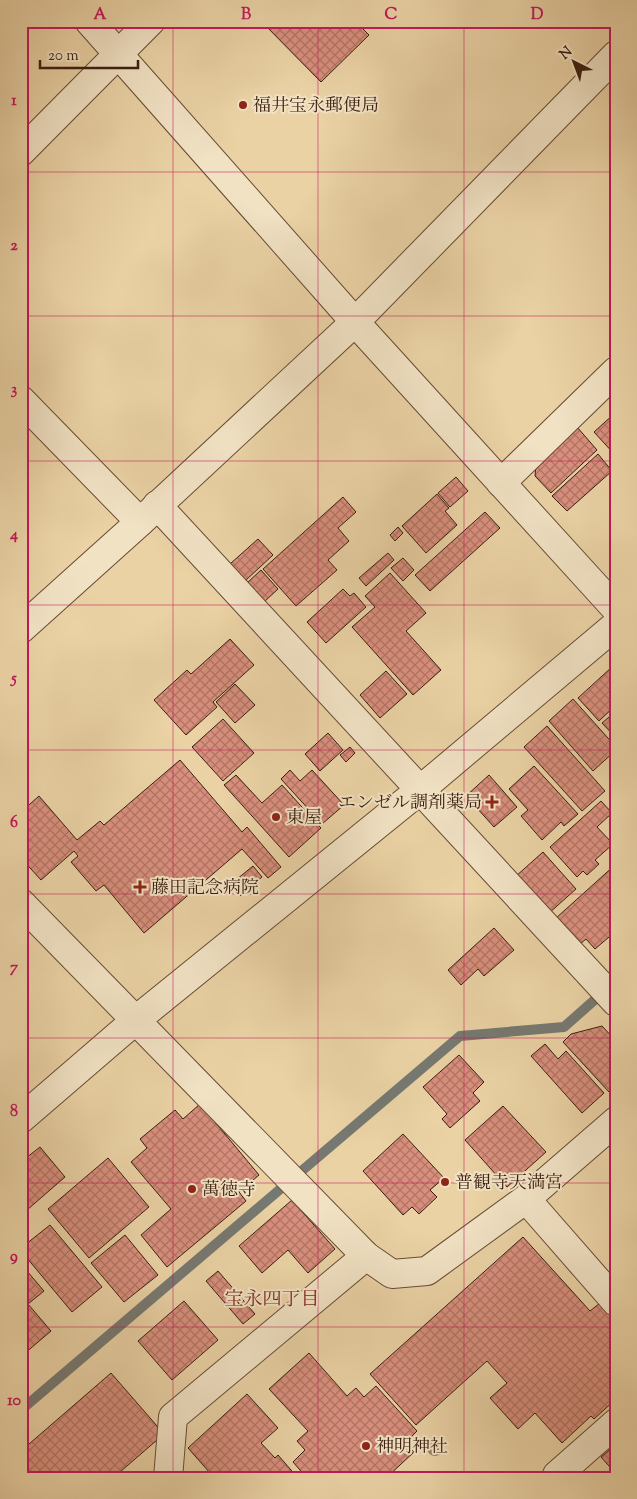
<svg xmlns="http://www.w3.org/2000/svg" width="637" height="1499" font-family="'Sorts Mill Goudy','Noto Serif JP',serif">
<defs>
<pattern id="building-cross-hatch" width="8" height="8" patternUnits="userSpaceOnUse" patternTransform="scale(1.25)"><rect width="8" height="8" fill="#d98f7d"/><path d="M0 0l8 8M0 8l8-8" fill="none" stroke="#b17465"/></pattern>
</defs>
<rect width="100%" height="100%" fill="#ead2a5"/>
<filter id="stains"><feTurbulence type="fractalNoise" baseFrequency=".004" numOctaves="4"/><feColorMatrix values="0 0 0 0 .2 0 0 0 0 .09 0 0 0 0 .02 0 0 0 .5 -.17"/></filter>
<radialGradient id="worn" r=".72"><stop offset=".6" stop-color="#630" stop-opacity="0"/><stop offset="1" stop-color="#630" stop-opacity=".3"/></radialGradient>
<g fill="none" stroke-linecap="round" stroke-linejoin="round">
<path stroke="#767972" stroke-width="10" d="M21 1410 460 1036 564 1027 616 981"/>
</g>
<g fill="url(#building-cross-hatch)" stroke="#3b1e10">
<path d="M261 21H355L369 35 321 82Z"/>
<path d="M615 413 616 414V456L594 432Z"/>
<path d="M577 427 597 450 551 493 535 476 536 465Z"/>
<path d="M598 454 612 471 567 511 552 496Z"/>
<path d="M456 477 468 491 450 507 438 493Z"/>
<path d="M437 494 449 508 445 511 457 525 426 553 402 526Z"/>
<path d="M343 497 356 512 338 528 349 541 328 560 337 570 296 606 263 569Z"/>
<path d="M485 512 500 528 430 591 415 575Z"/>
<path d="M398 527 403 533 395 541 390 535Z"/>
<path d="M616 531V543L610 536Z"/>
<path d="M258 539 273 555 245 581 230 564Z"/>
<path d="M388 553 394 560 366 586 359 578Z"/>
<path d="M403 558 414 570 403 581 391 568Z"/>
<path d="M261 570 278 589 264 602 247 583Z"/>
<path d="M390 573 426 613 406 631 441 670 413 695 352 627 375 607 365 596Z"/>
<path d="M343 589 350 596 354 593 366 607 326 643 307 622Z"/>
<path d="M230 639 254 665 213 702 217 707 186 735 154 700 187 670 191 674Z"/>
<path d="M613 666H616V705L599 721 578 698Z"/>
<path d="M386 671 407 694 380 718 360 695Z"/>
<path d="M235 684 255 705 235 723 216 702Z"/>
<path d="M573 699 616 747V750L593 771 549 721Z"/>
<path d="M616 711V738L602 723Z"/>
<path d="M223 719 254 753 223 781 192 747Z"/>
<path d="M547 726 605 791 582 811 524 747Z"/>
<path d="M328 733 343 750 320 771 305 754Z"/>
<path d="M350 747 355 753 346 762 340 755Z"/>
<path d="M180 760 242 832 247 827 281 867 268 878 242 849 144 933 104 885 96 891 71 862 78 856 74 851 41 880 21 858V812L39 796 77 840 100 821 104 825Z"/>
<path d="M534 766 578 814 564 826 561 822 542 840 521 816 528 810 509 789Z"/>
<path d="M290 770 300 781 312 770 344 805 322 824 281 779Z"/>
<path d="M236 775 262 803 282 785 321 828 289 857 224 785Z"/>
<path d="M489 775 517 807 494 827 466 796Z"/>
<path d="M21 782 28 790 21 797Z"/>
<path d="M601 801 612 813 597 827 613 844 595 860 599 864 587 875 583 871 577 877 550 847Z"/>
<path d="M543 852 576 889 548 914 515 877Z"/>
<path d="M616 864V931L595 949 586 939 579 945 555 919Z"/>
<path d="M253 866 262 877 241 896 231 884Z"/>
<path d="M494 928 514 950 484 976 478 969 461 985 448 970Z"/>
<path d="M602 1026 616 1041V1086L609 1092 563 1042 571 1034Z"/>
<path d="M545 1044 558 1059 566 1051 604 1093 582 1113 531 1056Z"/>
<path d="M459 1055 484 1082 473 1093 480 1101 450 1128 442 1119 447 1114 423 1087Z"/>
<path d="M200 1104 259 1175 239 1192 246 1201 167 1267 141 1235 171 1209 131 1162 147 1148 140 1139 175 1110 183 1119Z"/>
<path d="M503 1106 546 1152 507 1187 465 1140Z"/>
<path d="M403 1134 444 1178 430 1190 437 1197 419 1214 412 1207 403 1215 363 1171Z"/>
<path d="M40 1147 65 1177 27 1210 21 1203V1162Z"/>
<path d="M108 1158 149 1207 89 1258 48 1209Z"/>
<path d="M292 1200 335 1249 308 1273 288 1250 262 1273 239 1246Z"/>
<path d="M50 1225 102 1287 72 1312 21 1251V1248Z"/>
<path d="M125 1235 158 1275 124 1302 91 1263Z"/>
<path d="M523 1237 590 1311 600 1303 616 1321V1399L594 1419 591 1416 562 1443 535 1413 518 1429 490 1398 507 1383 487 1361 416 1425 370 1374Z"/>
<path d="M21 1264 44 1291 28 1304 51 1331 24 1354 21 1351Z"/>
<path d="M218 1271 255 1314 243 1324 206 1281Z"/>
<path d="M184 1301 218 1340 172 1380 138 1341Z"/>
<path d="M309 1353 347 1396 356 1388 364 1397 376 1386 417 1431 405 1443 414 1452 386 1478H307L293 1462 305 1450 297 1441 308 1431 269 1389Z"/>
<path d="M111 1373 164 1434 113 1478H21V1451Z"/>
<path d="M247 1394 278 1428 261 1443 275 1458 278 1455 298 1478H205L210 1473 188 1448Z"/>
<path d="M616 1444V1474L601 1457Z"/>
</g>
<g fill="none" stroke-linecap="round" stroke-linejoin="round">
<defs>
<g id="minor">
<path d="M89 21 355 322 616 609"/>
<path d="M21 152 151 21"/>
<path d="M21 400 140 522"/>
<path d="M501 483 616 371"/>
<path d="M157 505 616 1002"/>
<path d="M21 629 140 522 355 322 616 55"/>
<path d="M21 903 366 1256 392 1274 427 1271 526 1199 616 1121"/>
<path d="M21 1119 136 1020 420 790 616 625"/>
<path d="M526 1199 616 1302"/>
<path d="M168 1478 173 1417 366 1256"/>
<path d="M559 1478 557 1475 616 1423"/>
</g>
</defs>
<use href="#minor" stroke="#674b35" stroke-width="30"/>
<path stroke="#3b1e10" stroke-width="3" stroke-dasharray="4 2.5" stroke-linecap="butt" d="M482 1478 483 1477"/>
<use href="#minor" stroke="#f1e2c4" stroke-width="28"/>
</g>
<circle fill="#9a8564" cx="435" cy="1448" r="8"/>
<path fill="none" stroke="#c2185b" stroke-width="1" stroke-opacity="0.55" d="M173 21V1478M318 21V1478M464 21V1478M21 172H616M21 316H616M21 461H616M21 605H616M21 750H616M21 894H616M21 1038H616M21 1183H616M21 1327H616"/>
<g fill="#8f2418" stroke="#f1e2c4" stroke-width="2">
<circle cx="243" cy="105" r="5"/>
<path d="M489.5 794.5h5v5h5v5h-5v5h-5v-5h-5v-5h5z"/>
<circle cx="276" cy="817" r="5"/>
<path d="M137.5 879.5h5v5h5v5h-5v5h-5v-5h-5v-5h5z"/>
<circle cx="445" cy="1182" r="5"/>
<circle cx="192" cy="1189" r="5"/>
<circle cx="366" cy="1446" r="5"/>
</g>
<g text-anchor="middle" stroke-width="4" stroke-linejoin="round" paint-order="stroke">
<g font-size="18" fill="#3b1e10" stroke="#f1e2c4" text-anchor="start">
<text x="253" y="111">福井宝永郵便局</text>
<text x="482" y="808" text-anchor="end">エンゼル調剤薬局</text>
<text x="286" y="823">東屋</text>
<text x="151" y="893">藤田記念病院</text>
<text x="455" y="1188">普観寺天満宮</text>
<text x="202" y="1195">萬徳寺</text>
<text x="376" y="1452">神明神社</text>
</g>
<g font-size="19" fill="#7a1f14" stroke="#f1e2c4">
<text x="272" y="1305">宝永四丁目</text>
</g>
</g>
<rect width="637" height="1499" fill="none" stroke="#ead2a5" stroke-width="55"/>
<g transform="translate(574 62) rotate(318)" stroke="#f1e2c4" stroke-width="4" paint-order="stroke">
<path d="M0-4L9 19L0 12L-9 19Z" fill="#3b1e10"/>
<text y="-8" font-size="14" font-weight="bold" text-anchor="middle" fill="#3b1e10">N</text>
</g>
<path d="M40 60v8h98v-8" fill="none" stroke="#3b1e10" stroke-width="2.5"/>
<text x="48" y="60" font-size="15" fill="#3b1e10" stroke="#f1e2c4" stroke-width="4" paint-order="stroke">20 m</text>
<rect x="28" y="28" width="582" height="1444" fill="none" stroke="#c2185b" stroke-width="2"/>
<g font-size="16" text-anchor="middle" font-weight="bold" fill="#c2185b">
<text x="100" y="19">A</text>
<text x="246" y="19">B</text>
<text x="391" y="19">C</text>
<text x="537" y="19">D</text>
<text x="14" y="105">1</text>
<text x="14" y="250">2</text>
<text x="14" y="394">3</text>
<text x="14" y="539">4</text>
<text x="14" y="683">5</text>
<text x="14" y="827">6</text>
<text x="14" y="972">7</text>
<text x="14" y="1116">8</text>
<text x="14" y="1261">9</text>
<text x="14" y="1405">10</text>
</g>
<rect width="100%" height="100%" filter="url(#stains)"/>
<rect width="100%" height="100%" fill="url(#worn)"/>
</svg>
